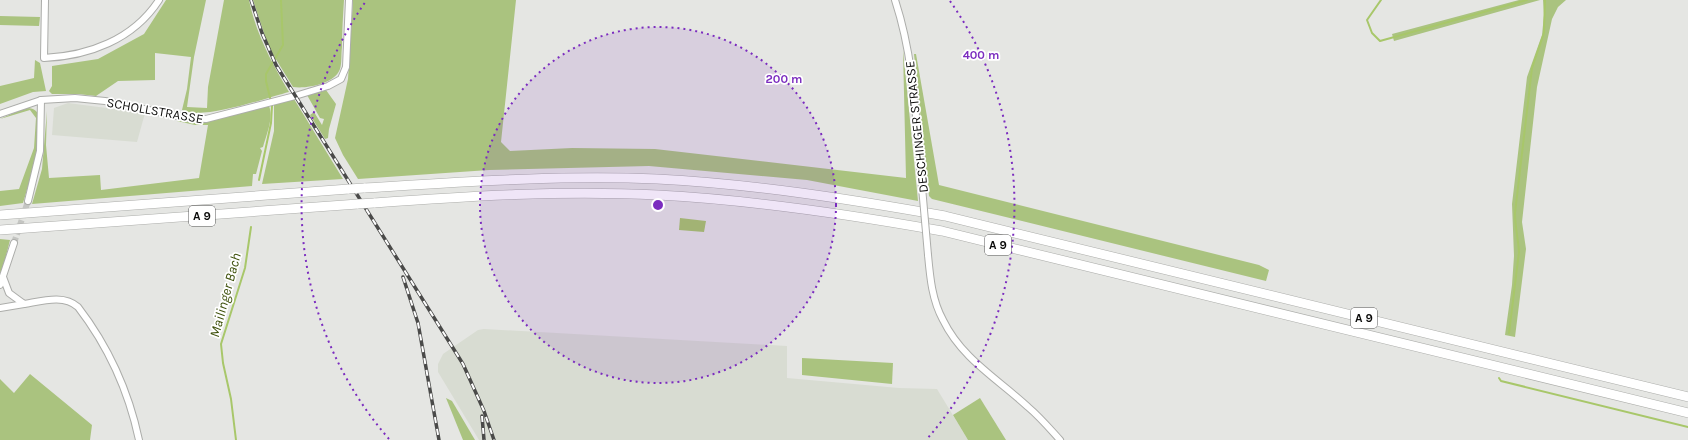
<svg xmlns="http://www.w3.org/2000/svg" width="1688" height="440" font-family="Karla,sans-serif">
<rect width="100%" height="100%" fill="#e5e6e3"/>
<g fill="#d8dcd2">
<path d="M68 103 145 113 137 142 52 135 54 108Z"/>
<path d="M484 329 787 346V378L899 388 937 389 968 440H479L438 372V364L443 354 478 330Z"/>
</g>
<g fill="#aac37f">
<path d="M166 0H206L194 57 187 107 207 108 208 87 224 0H249C256 34 272 63 289 92 266 98 201 121 182 110L187 89 191 57 155 53V80L118 81 96 96 78 94H52L49 91 52 86V66L98 59 144 34Z"/>
<path d="M253 0H344C343 16 342 31 342 47 341 54 342 63 340 69 335 84 306 89 293 87L269 48Z"/>
<path d="M353 0H516L501 142 510 151 572 148 655 149 906 178 903 50 918 201 807 180 649 166 489 170 358 179 343 155 335 138 348 79Z"/>
<path d="M1519 0H1540L1394 41 1392 34Z"/>
<path d="M1543 0H1566L1558 7 1552 19 1537 87 1522 222 1526 249 1515 337 1505 335 1512 285 1514 256 1512 204 1527 77 1542 35 1544 15Z"/>
<path d="M0 16 40 17 39 26 0 25Z"/>
<path d="M914 54H916L939 185 1259 265 1269 270 1266 281 932 199 929 196Z"/>
<path d="M35 60 40 63 46 91 33 92 0 104V86L34 78Z"/>
<path d="M326 90 336 104 329 129 328 138 325 139 310 115 314 112 322 125 324 119 320 118 307 95Z"/>
<path d="M294 99 343 179 262 184 274 131V105Z"/>
<path d="M269 106C274 118 266 135 263 147L260 148 262 151 256 174H253L252 186 32 204 42 169 47 111 46 145 49 178 100 175 101 190 199 178 208 125H195L177 121 178 119 210 121Z"/>
<path d="M25 108C33 108 36 109 39 116L36 160 23 203 0 206V191L19 189 34 148 36 118 30 110 0 119Z"/>
<path d="M0 239 10 240 0 280Z"/>
<path d="M802 358 893 363 892 384 802 375Z"/>
<path d="M30 374 92 425 90 440H0V379L14 393Z"/>
<path d="M446 398 452 401 475 440H463Z"/>
<path d="M980 398 1006 440H968L953 415Z"/>
</g>
<path fill="#a8c76a" d="M680 218 706 221 704 232 679 230Z"/>
<g fill="none" stroke-linecap="round" stroke-linejoin="round">
<g stroke="#a8c76a" stroke-width="2">
<path d="M1381 0 1367 20 1372 33 1380 41 1527 0"/>
<path d="M259 180 271 123 272 106 266 81V74L283 45 281 0"/>
<path d="M1509 333 1519 252C1518 238 1515 226 1515 213L1532 68 1544 33 1545 0"/>
<path d="M1499 378 1501 381 1688 427"/>
<path d="M236 440 231 399 223 363 221 344 245 268 251 227"/>
</g>
<path stroke="#c4c5c2" stroke-width="6" stroke-dasharray="6 3" stroke-linecap="butt" d="M14 243 28 201"/>
<defs>
<g id="minor">
<path d="M45 0 44 58C88 56 133 40 159 0"/>
<path d="M895 0C915 61 916 124 922 187"/>
<path d="M0 114 41 100 75 98 105 101 187 118 206 119 295 96 328 86 341 79 346 67 349 0"/>
<path d="M28 201 40 151 41 100"/>
<path d="M928 255C930 277 932 300 943 320 962 359 998 379 1028 407 1040 417 1050 429 1060 440"/>
<path d="M3 277 9 293 24 304C42 301 64 294 78 307 108 346 129 393 139 440"/>
<path d="M0 285 14 243"/>
<path d="M0 308 24 304"/>
</g>
<g id="highway">
<path d="M364 188C462 182 559 175 657 179 754 184 849 199 945 216L1688 397"/>
<path d="M374 203C468 196 563 190 658 195 754 200 847 214 942 231L1688 413"/>
<path d="M0 215 349 189"/>
<path d="M0 230 358 204"/>
</g>
</defs>
<use href="#minor" stroke="#acadaa" stroke-width="8"/>
<use href="#highway" stroke="#acadaa" stroke-width="10"/>
<use href="#minor" stroke="#fff" stroke-width="6"/>
<use href="#highway" stroke="#fff" stroke-width="9"/>
<defs>
<g id="rail">
<path d="M251 0 262 33 276 65 463 364 484 411 494 440"/>
<path d="M403 277 418 323 439 440"/>
<path d="M482 416 484 440"/>
</g>
</defs>
<use href="#rail" stroke="#4a4a49" stroke-width="3.5"/>
<use href="#rail" stroke="#fff" stroke-width="2" stroke-dasharray="6" stroke-linecap="butt"/>
<defs>
<path id="minor-bridge" d="M922 187 928 255"/>
<g id="highway-bridge">
<path d="M349 189 364 188"/>
<path d="M358 204 374 203"/>
</g>
</defs>
<use href="#minor-bridge" stroke="#acadaa" stroke-width="8" stroke-linecap="butt"/>
<use href="#highway-bridge" stroke="#acadaa" stroke-width="10" stroke-linecap="butt"/>
<use href="#minor-bridge" stroke="#fff" stroke-width="6"/>
<use href="#highway-bridge" stroke="#fff" stroke-width="9"/>
</g>
<circle cx="658" cy="205" r="178" fill="#7b2cbf" fill-opacity=".12"/>
<g fill="none" stroke="#7b2cbf" stroke-width="2" stroke-dasharray="2 4">
<circle cx="658" cy="205" r="178"/>
<path d="M389 439A356 356 0 0 1 366 1M950 1A356 356 0 0 1 927 439"/>
</g>
<g text-anchor="middle" stroke-width="3.5" stroke-linejoin="round" paint-order="stroke">
<g fill="#fff" stroke="#545454" stroke-width="1">
<rect x="189" y="206" width="26" height="20" rx="3"/>
<rect x="985" y="235" width="26" height="20" rx="3"/>
<rect x="1351" y="308" width="26" height="20" rx="3"/>
</g>
<g font-size="12" font-weight="bold" fill="#0b0b0a">
<text x="202" y="220">A 9</text>
<text x="998" y="249">A 9</text>
<text x="1364" y="322">A 9</text>
</g>
<g font-size="13" fill="#0b0b0a" stroke="#fff">
<text transform="translate(155 110) rotate(10)" y="5">SCHOLLSTRASSE</text>
<text transform="translate(916 127) rotate(-96)" y="5">DESCHINGER STRASSE</text>
</g>
<g font-size="14" font-style="italic" fill="#3c4f09" stroke="#fff">
<text transform="translate(225 295) rotate(-75)" y="5">Mailinger Bach</text>
</g>
</g>
<circle cx="658" cy="205" r="6" fill="#7b2cbf" stroke="#fff" stroke-width="2"/>
<g font-size="12" text-anchor="middle" font-weight="bold" fill="#7b2cbf" stroke="#fff" stroke-width="3.5" stroke-linejoin="round" paint-order="stroke">
<text x="981" y="59">400 m</text>
<text x="784" y="83">200 m</text>
</g>
</svg>
